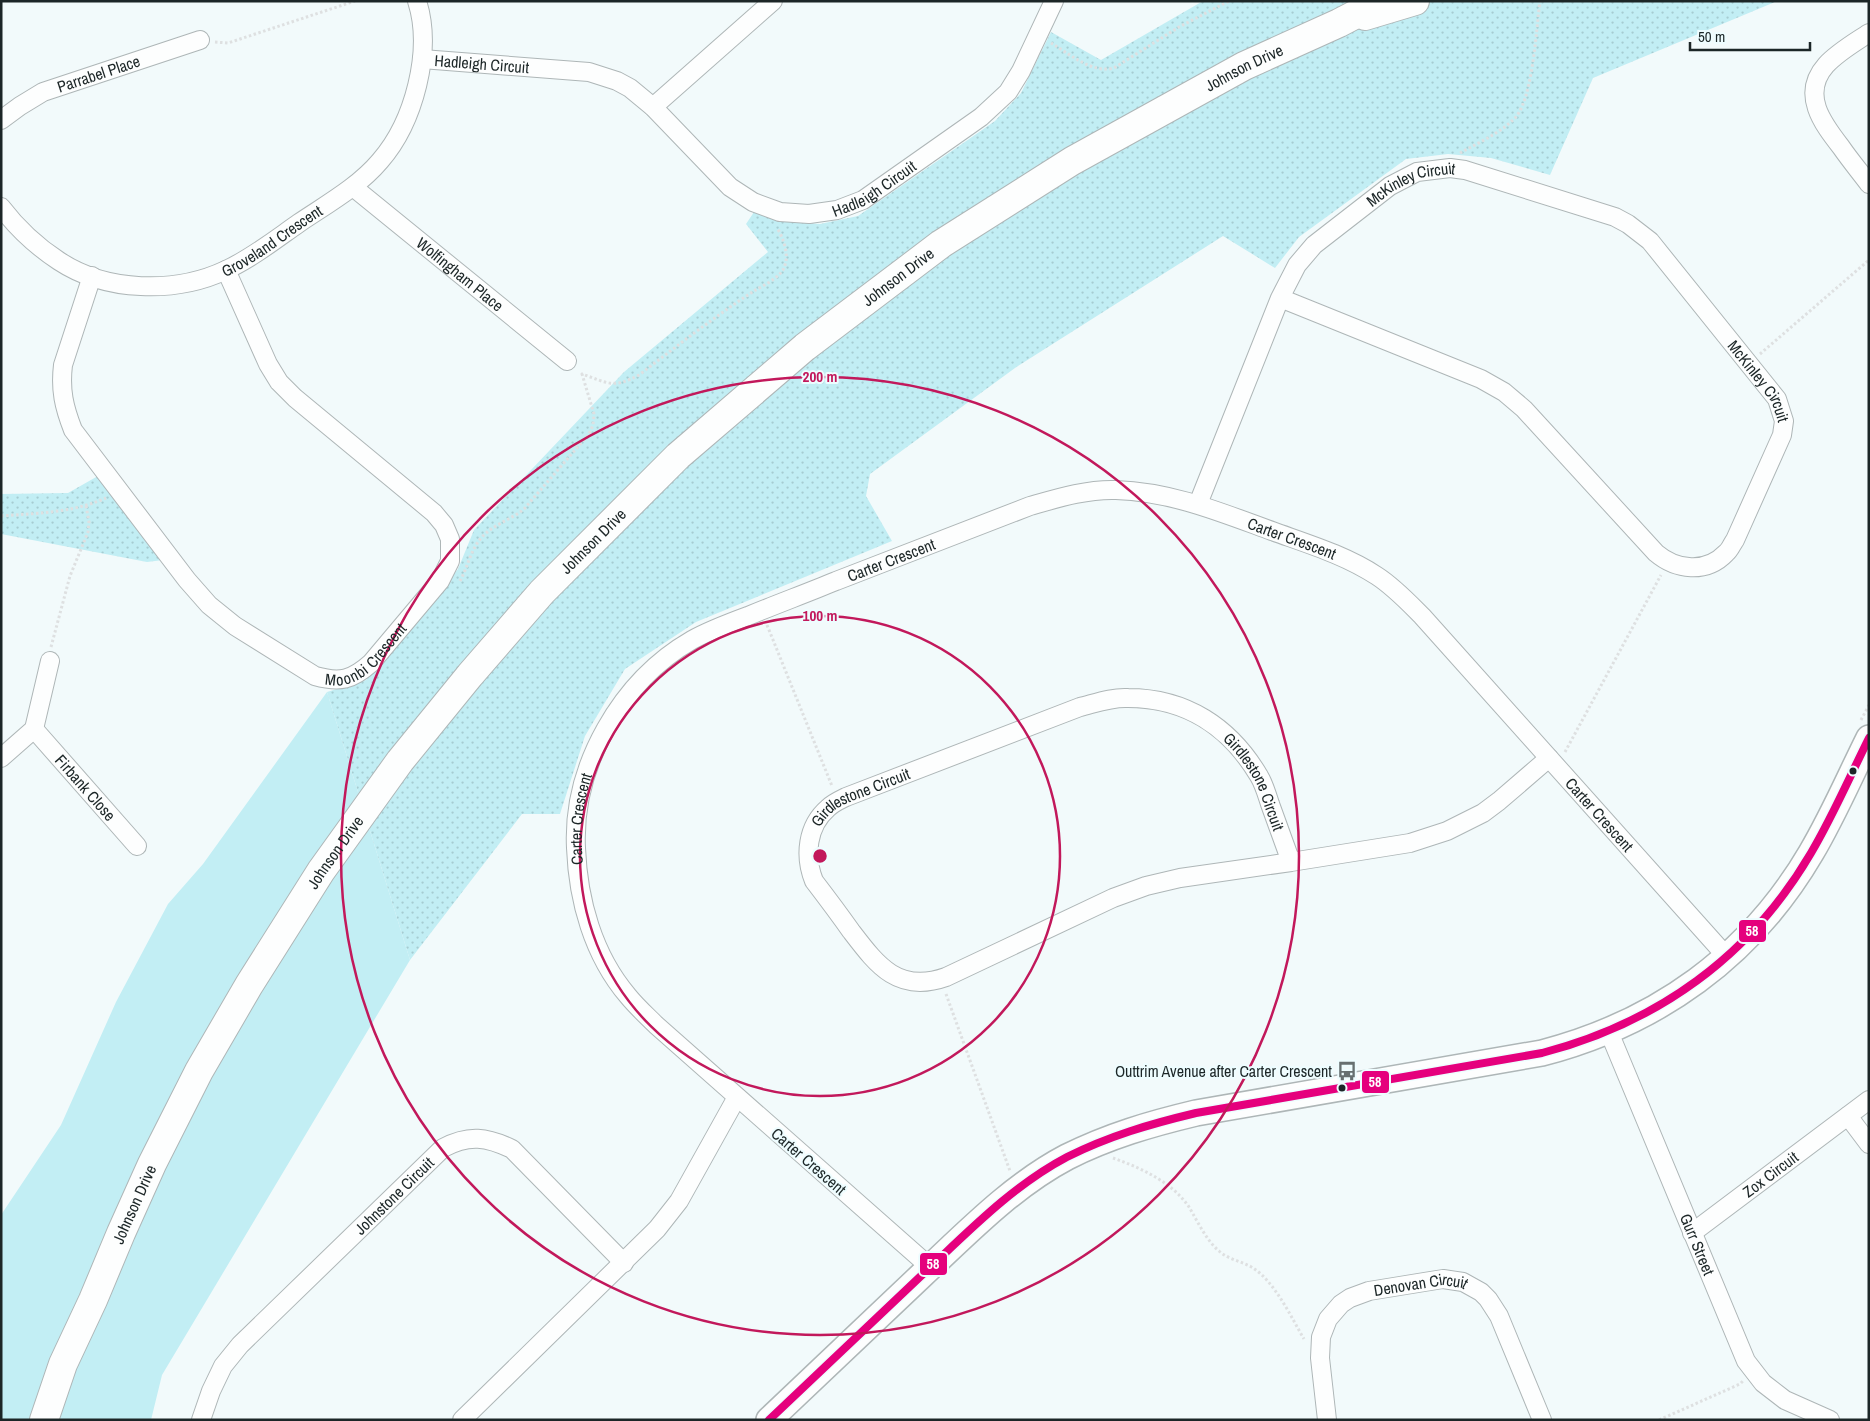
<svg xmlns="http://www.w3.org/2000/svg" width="1870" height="1421" font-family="'Archivo Narrow',sans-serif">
<defs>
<pattern id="park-dots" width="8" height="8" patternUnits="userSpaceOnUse" patternTransform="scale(1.25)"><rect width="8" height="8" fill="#c2eef4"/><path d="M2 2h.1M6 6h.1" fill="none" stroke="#a6ccd1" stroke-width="1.8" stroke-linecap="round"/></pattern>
</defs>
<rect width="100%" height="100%" fill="#f2fafb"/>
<path fill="#c2eef4" d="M327 692 410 960 162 1375 151 1420H1V1215L61 1125 116 1002 168 904 203 864Z"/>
<g fill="url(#park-dots)">
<path d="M1203 1 1775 2 1593 78 1550 175 1491 158 1448 154 1406 159 1299 237 1275 268 1223 236 1015 368 870 474 866 496 892 541 696 622 625 669 585 736 560 814H522L410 960 327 692 366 680 458 569 474 530 624 372 768 252 746 224 754 212 782 221 820 224 858 216 995 121 1021 93 1051 32 1101 60Z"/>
<path d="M105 472 171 559 147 562 1 534V494L68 493Z"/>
</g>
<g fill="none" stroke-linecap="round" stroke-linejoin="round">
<defs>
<g id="street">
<path d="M1869 33C1854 43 1838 52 1826 65 1800 94 1823 124 1841 147 1850 160 1860 172 1869 184"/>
<path id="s1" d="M422 59 589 72 617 81 630 88 653 107 730 187 753 202 780 212 809 214 837 210 863 200 981 117 1008 92 1021 71 1054 1"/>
<path d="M653 107 773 1"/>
<path id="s2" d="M1 120 20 106 43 92 200 40"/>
<path id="s3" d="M353 187 567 361"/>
<path id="s4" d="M1 207C17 228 36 246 59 261 106 292 175 294 226 270 252 258 276 239 299 223 327 204 358 187 380 161 414 122 433 51 417 1"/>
<path id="s5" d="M92 276 63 365C60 390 64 407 73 430L187 580 209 605 235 626 315 676C340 683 352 680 371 663L440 581 450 561V539L444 525 434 513 295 398 279 382 268 364 226 270"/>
<path id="s6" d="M1198 504 1280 298 1297 265 1314 245 1390 186 1417 172 1450 168 1465 170 1615 217 1628 224 1650 241 1777 399 1784 421 1782 435 1735 540C1732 544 1730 550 1726 553 1706 574 1676 570 1656 553L1524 409 1504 392 1481 379 1280 298"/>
<path id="s7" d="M34 729 137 846"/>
<path d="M1 758 34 729 50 661"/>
<path id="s8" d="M1291 862 1180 878 1146 886 1113 898 946 977C898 994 877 965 851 931 839 914 827 898 814 881 804 856 807 826 828 808 833 803 840 800 846 797L1080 707C1096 703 1112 697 1128 698 1186 698 1230 727 1259 776 1264 784 1267 795 1270 804 1277 823 1284 843 1291 862L1410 843 1447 831 1483 813 1499 801 1549 758"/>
<path id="s9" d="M1609 1032 1746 1361 1763 1383 1785 1400 1830 1420"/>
<path d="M1848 1116 1869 1144"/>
<path id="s10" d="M1692 1233 1869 1100"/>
<path id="s11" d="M930 1267 656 1025C646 1015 636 1006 628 996 593 955 578 900 576 848 572 766 621 681 692 640 710 630 729 623 748 616 777 604 807 593 836 581 901 556 966 531 1030 506 1058 498 1087 489 1116 490 1172 492 1220 512 1272 531 1308 544 1345 555 1377 576 1394 587 1408 602 1422 616L1727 957"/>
<path id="s12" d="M201 1420 211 1391 223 1366 240 1345 443 1148C469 1134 487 1137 512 1149L624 1263"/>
<path d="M462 1420 657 1229 679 1201 737 1097"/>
<path id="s13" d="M1327 1420 1320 1358 1321 1337 1328 1319 1341 1304 1350 1298 1369 1291 1443 1279 1463 1282 1481 1292 1488 1299 1499 1316 1542 1420"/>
</g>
<path id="secondary" d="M769 1420C821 1371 872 1322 923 1274 968 1232 1012 1186 1067 1157 1109 1136 1150 1124 1196 1113L1542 1053C1657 1023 1750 957 1811 853 1833 816 1850 776 1869 738"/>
<g id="primary">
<path d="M1365 16 1415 1"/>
<path id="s14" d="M44 1420 63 1364 93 1300 121 1233 152 1164 199 1071 249 985 321 871 400 761 470 675 542 592 678 456 805 347 941 244 1072 161 1244 66 1339 23 1381 1"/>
</g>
</defs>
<use href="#street" stroke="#aeb6b7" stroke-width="20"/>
<use href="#secondary" stroke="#aeb6b7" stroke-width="28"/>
<use href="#primary" stroke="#aeb6b7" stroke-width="30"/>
<g stroke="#dee0e1" stroke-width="3" stroke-dasharray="2.5 2.5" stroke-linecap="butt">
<path d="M215 42 228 43 355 1"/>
<path d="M1051 43C1070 54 1092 74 1114 68L1179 27 1229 1"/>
<path d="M1460 153C1478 143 1498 134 1513 120 1533 103 1536 29 1540 1"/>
<path d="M1760 354 1869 260"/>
<path d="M1 516C38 513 72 513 106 498"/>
<path d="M460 581C468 567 471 547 484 535 495 524 512 519 524 509L589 434 593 425 594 414 582 374C608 383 613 389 639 375 677 346 714 317 754 291 764 285 782 277 785 265 789 254 783 237 777 228"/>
<path d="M767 625 832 786"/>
<path d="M51 647 70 576 88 532 89 522 86 506"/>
<path d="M1861 720 1869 705"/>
<path d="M1565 752 1661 575"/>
<path d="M946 994 1010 1171"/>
<path d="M1113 1158C1141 1168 1172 1182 1189 1207 1198 1222 1206 1240 1219 1251 1229 1260 1242 1261 1253 1268 1275 1282 1291 1317 1304 1339"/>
<path d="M1659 1420 1740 1384 1743 1381"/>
</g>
<use href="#street" stroke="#fdfefe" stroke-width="18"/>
<use href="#secondary" stroke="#fdfefe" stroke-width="25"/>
<use href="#primary" stroke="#fdfefe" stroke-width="28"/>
<defs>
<path id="bus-1" d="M769 1420C821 1371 872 1322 923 1274 968 1232 1012 1186 1067 1157 1109 1136 1150 1124 1196 1113L1542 1053C1657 1023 1750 957 1811 853 1833 816 1850 776 1869 738"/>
</defs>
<use href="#bus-1" stroke="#eefdff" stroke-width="11"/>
<use href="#bus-1" stroke="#e5007d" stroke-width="8"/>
</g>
<g fill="none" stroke="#c2185b" stroke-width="2.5">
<circle cx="820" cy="856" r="240"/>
<circle cx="820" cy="856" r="479"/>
</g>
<defs>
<symbol id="bus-bare" viewBox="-9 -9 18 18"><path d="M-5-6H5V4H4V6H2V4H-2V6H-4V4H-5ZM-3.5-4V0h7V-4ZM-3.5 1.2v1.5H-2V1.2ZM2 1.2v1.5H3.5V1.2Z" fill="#677071" stroke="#eefdff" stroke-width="2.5" paint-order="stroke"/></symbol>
</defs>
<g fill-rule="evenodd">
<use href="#bus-bare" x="1333" y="1057" width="28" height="28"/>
</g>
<g fill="#1c2627" stroke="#eefdff" stroke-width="2">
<circle cx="1853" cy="771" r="4.5"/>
<circle cx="1342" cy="1088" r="4.5"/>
</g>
<g text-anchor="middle" stroke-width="4" stroke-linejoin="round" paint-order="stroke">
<g font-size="16" fill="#1c2627" stroke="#eefdff">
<text dy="6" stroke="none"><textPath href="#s1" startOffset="60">Hadleigh Circuit</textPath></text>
<text dy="6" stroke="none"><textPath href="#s14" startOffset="1854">Johnson Drive</textPath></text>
<text dy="6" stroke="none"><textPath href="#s2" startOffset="109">Parrabel Place</textPath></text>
<text dy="6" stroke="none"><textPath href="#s1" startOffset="509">Hadleigh Circuit</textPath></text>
<text dy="6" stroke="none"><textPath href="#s6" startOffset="402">McKinley Circuit</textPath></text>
<text dy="6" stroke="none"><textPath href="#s4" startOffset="308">Groveland Crescent</textPath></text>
<text dy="6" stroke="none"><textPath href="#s3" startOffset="138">Wolfingham Place</textPath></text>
<text dy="6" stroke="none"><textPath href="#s14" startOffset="1449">Johnson Drive</textPath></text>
<text dy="6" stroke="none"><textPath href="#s6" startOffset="838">McKinley Circuit</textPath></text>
<text dy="6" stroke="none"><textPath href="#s11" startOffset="1450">Carter Crescent</textPath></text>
<text dy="6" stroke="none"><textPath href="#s14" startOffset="1045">Johnson Drive</textPath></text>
<text dy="6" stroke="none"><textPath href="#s11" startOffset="1030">Carter Crescent</textPath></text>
<text dy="6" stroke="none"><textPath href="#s5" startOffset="570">Moonbi Crescent</textPath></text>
<text dy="6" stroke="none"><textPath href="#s8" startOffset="1108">Girdlestone Circuit</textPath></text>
<text dy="6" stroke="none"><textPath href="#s7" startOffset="78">Firbank Close</textPath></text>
<text dy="6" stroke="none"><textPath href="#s8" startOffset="658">Girdlestone Circuit</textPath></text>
<text dy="6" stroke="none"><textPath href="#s11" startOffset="1870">Carter Crescent</textPath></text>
<text dy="6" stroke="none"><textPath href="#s11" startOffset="595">Carter Crescent</textPath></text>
<text dy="6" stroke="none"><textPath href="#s14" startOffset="640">Johnson Drive</textPath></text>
<text transform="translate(809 1161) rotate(41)" y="6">Carter Crescent</text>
<text dy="6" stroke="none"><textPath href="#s10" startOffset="98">Zox Circuit</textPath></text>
<text dy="6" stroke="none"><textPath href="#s12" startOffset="300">Johnstone Circuit</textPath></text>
<text dy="6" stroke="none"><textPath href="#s14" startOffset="234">Johnson Drive</textPath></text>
<text dy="6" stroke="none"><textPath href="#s9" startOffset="230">Gurr Street</textPath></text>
<text dy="6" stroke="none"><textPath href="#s13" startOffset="206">Denovan Circuit</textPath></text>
</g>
<g font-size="16" fill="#1c2627" stroke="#eefdff" text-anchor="end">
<text x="1332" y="1077">Outtrim Avenue after Carter Crescent</text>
</g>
</g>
<circle cx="820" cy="856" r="8" fill="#c2185b" stroke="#eefdff" stroke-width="2.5"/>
<g font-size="15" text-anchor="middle" font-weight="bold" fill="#c2185b" stroke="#eefdff" stroke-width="4" stroke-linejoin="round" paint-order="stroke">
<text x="820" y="382">200 m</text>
<text x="820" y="621">100 m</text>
</g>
<g stroke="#eefdff" stroke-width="2">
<rect x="1738" y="919" width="29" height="24" rx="5" fill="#e5007d"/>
<rect x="1361" y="1070" width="29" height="24" rx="5" fill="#e5007d"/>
<rect x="919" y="1252" width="29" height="24" rx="5" fill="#e5007d"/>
</g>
<g font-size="14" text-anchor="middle" font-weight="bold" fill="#fff">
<text x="1752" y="936">58</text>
<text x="1375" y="1087">58</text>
<text x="933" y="1269">58</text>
</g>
<rect width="1870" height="1421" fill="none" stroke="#1c2627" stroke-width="5"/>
<path d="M1690 42v8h120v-8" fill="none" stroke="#1c2627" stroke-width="2.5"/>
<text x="1698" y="42" font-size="15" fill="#1c2627" stroke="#eefdff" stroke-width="4" paint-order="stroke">50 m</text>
</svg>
